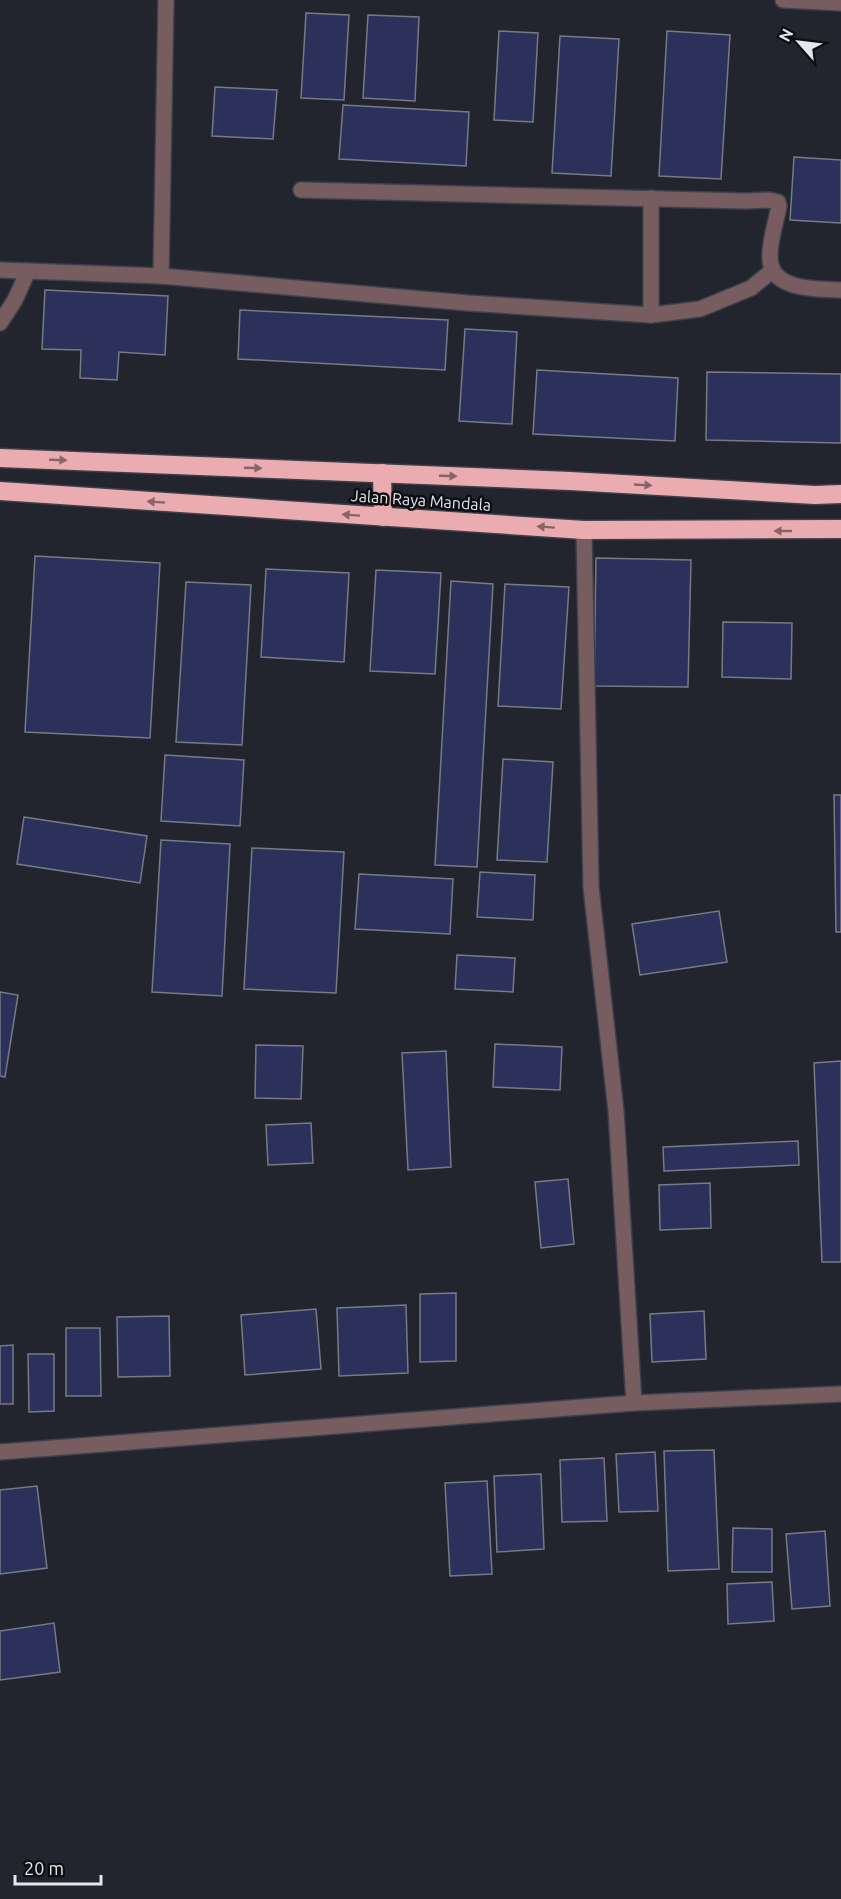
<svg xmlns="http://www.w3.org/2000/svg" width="841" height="1899" font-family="Ubuntu,sans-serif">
<rect width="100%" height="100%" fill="#23252e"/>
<g fill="#2b315b" stroke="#777a85" stroke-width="1.5">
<path d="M306 13 349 15 344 100 301 98Z"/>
<path d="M368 15 419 17 415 101 363 98Z"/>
<path d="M499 31 538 33 533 122 494 120Z"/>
<path d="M667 31 730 35 721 179 659 176Z"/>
<path d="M560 36 619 39 611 176 552 173Z"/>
<path d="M215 87 277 90 273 139 212 136Z"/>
<path d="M343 105 469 112 466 166 339 159Z"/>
<path d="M794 157 841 160V223L790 220Z"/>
<path d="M45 290 168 296 165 355 119 352 117 380 80 378 81 350 42 349Z"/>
<path d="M240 310 448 320 445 370 238 359Z"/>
<path d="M465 329 517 332 512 424 459 421Z"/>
<path d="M537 370 678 378 675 441 533 434Z"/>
<path d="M707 372 841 374V443L706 440Z"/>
<path d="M35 556 160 563 150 738 25 732Z"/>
<path d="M596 558 691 560 688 687 594 686Z"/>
<path d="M266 569 349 573 344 662 261 657Z"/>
<path d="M376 570 441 573 435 674 370 671Z"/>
<path d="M451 581 493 584 477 867 435 865Z"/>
<path d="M186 582 251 585 242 745 176 742Z"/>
<path d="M505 584 569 587 561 709 498 706Z"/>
<path d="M723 622 792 623 791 679 722 677Z"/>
<path d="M165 755 244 760 240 826 161 821Z"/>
<path d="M503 759 553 762 547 862 497 860Z"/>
<path d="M834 795H841V932H836Z"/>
<path d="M24 817 147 836 140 883 17 864Z"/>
<path d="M161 840 230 844 222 996 152 992Z"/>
<path d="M252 848 344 852 336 993 244 989Z"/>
<path d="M480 872 535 875 533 920 477 917Z"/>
<path d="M359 874 453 879 450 934 355 929Z"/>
<path d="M719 911 727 962 640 975 632 924Z"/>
<path d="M457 955 515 958 513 992 455 989Z"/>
<path d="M0 992 18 995 5 1077 0 1076Z"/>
<path d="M495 1044 562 1047 560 1090 493 1087Z"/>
<path d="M256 1045 303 1046 301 1099 255 1098Z"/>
<path d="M446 1051 451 1167 408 1170 402 1053Z"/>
<path d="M841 1061V1262H822L814 1063Z"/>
<path d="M311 1123 313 1163 268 1165 266 1125Z"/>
<path d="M798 1141 799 1165 664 1171 663 1147Z"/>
<path d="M568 1179 574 1244 541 1248 535 1182Z"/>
<path d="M710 1183 711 1228 660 1230 659 1185Z"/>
<path d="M456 1293V1361L420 1362V1294Z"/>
<path d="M406 1305 408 1373 339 1376 337 1308Z"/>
<path d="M316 1309 321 1369 245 1375 241 1315Z"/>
<path d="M704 1311 706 1359 652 1362 650 1314Z"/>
<path d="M169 1316 170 1376 118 1377 117 1317Z"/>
<path d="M66 1328H100L101 1396H66Z"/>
<path d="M13 1345V1404H0V1346Z"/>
<path d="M28 1354H54V1411L29 1412Z"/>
<path d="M714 1450 719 1569 668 1571 664 1451Z"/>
<path d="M655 1452 658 1511 619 1512 616 1454Z"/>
<path d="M604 1458 607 1521 562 1522 560 1460Z"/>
<path d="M541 1474 544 1549 497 1552 494 1476Z"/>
<path d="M487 1481 492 1574 450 1576 445 1483Z"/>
<path d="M37 1486 47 1568 0 1574V1490Z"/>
<path d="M733 1528 772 1529V1572H732Z"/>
<path d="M825 1531 830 1606 792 1609 786 1534Z"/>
<path d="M772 1582 774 1621 728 1624 727 1584Z"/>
<path d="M54 1623 60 1672 0 1680V1631Z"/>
</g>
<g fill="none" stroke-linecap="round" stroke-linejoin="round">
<defs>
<g id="minor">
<path d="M783 0 841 3"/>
<path d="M301 190 745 201 769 200 778 202 779 206C776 223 769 242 770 258 770 291 819 289 841 290"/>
<path d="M0 270 161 276 468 303 651 315V198"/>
<path d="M161 276 166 0"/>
<path d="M651 315 700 309 751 288 773 270"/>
<path d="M0 323 15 300 28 271"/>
<path d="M584 530 591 887 616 1111 634 1403"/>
<path d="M0 1452 634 1403 841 1394"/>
</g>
<g id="highway">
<path d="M0 458 570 481 815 495 841 494"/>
<path d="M382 473 383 517"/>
<path d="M0 491 584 530 841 529"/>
</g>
</defs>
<use href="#minor" stroke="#3e4049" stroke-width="18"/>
<use href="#highway" stroke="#3e4049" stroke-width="21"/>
<use href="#minor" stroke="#775d60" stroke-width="15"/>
<use href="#highway" stroke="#eaabb1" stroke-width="18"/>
</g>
<defs><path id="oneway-solid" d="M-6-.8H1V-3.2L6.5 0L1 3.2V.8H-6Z" transform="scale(1.5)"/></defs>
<g fill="#876469">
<use href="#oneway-solid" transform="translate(58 460) rotate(2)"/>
<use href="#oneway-solid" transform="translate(253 468) rotate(2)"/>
<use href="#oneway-solid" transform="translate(448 476) rotate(2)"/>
<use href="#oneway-solid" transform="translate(643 485) rotate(3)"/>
<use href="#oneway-solid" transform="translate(156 502) rotate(-176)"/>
<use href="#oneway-solid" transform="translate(351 515) rotate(-176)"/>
<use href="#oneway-solid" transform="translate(546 527) rotate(-176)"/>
<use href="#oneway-solid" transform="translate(783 531) rotate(-180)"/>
</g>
<g text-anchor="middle" stroke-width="5" stroke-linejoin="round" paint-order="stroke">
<g font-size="16" fill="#e5e6ed" stroke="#0d0e12">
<text transform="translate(421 500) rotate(4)" y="6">Jalan Raya Mandala</text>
</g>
</g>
<g transform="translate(799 42) rotate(298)" stroke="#0d0e12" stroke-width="4.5" paint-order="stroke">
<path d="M0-4.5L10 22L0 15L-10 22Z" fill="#e5e6ed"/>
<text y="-9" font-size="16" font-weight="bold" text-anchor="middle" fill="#e5e6ed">N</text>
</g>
<path d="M15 1875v9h86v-9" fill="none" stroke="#e5e6ed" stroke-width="3"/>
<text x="24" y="1875" font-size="18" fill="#e5e6ed" stroke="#0d0e12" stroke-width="4.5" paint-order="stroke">20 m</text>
</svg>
